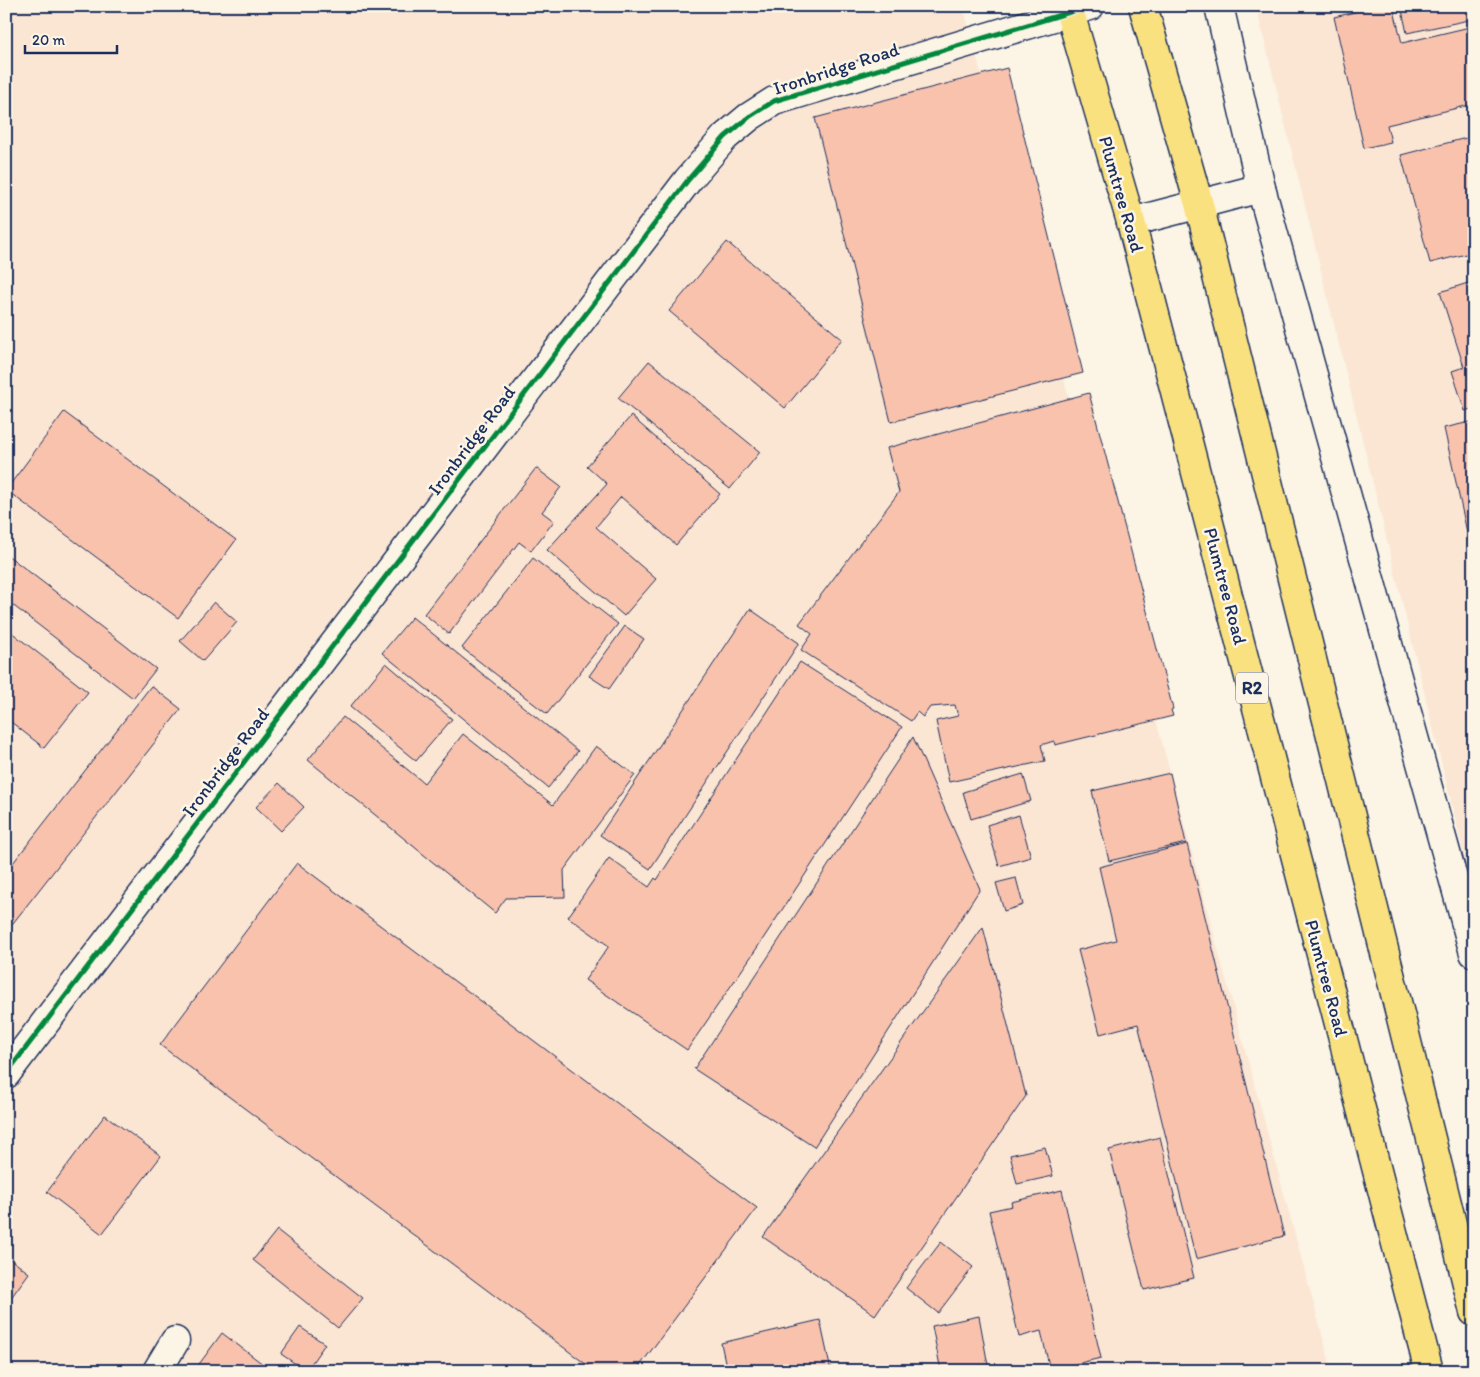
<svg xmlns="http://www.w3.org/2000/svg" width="1480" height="1377" font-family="Itim,sans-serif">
<rect width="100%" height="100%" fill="#fcf5e5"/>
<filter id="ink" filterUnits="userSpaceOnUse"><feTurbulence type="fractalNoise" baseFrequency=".02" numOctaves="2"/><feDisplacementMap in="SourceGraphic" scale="10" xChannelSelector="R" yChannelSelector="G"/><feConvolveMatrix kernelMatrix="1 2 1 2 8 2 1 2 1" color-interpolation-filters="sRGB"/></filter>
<g filter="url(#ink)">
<g fill="#fbe6d4">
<path d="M6 6H963L1332 1371H6Z"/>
<path d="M1256 6H1474V896Z"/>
</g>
<g fill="#f9c2ad" stroke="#1b2f5e">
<path d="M1380 6H1393L1402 43 1474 26V104L1387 125 1391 142 1364 148 1334 17Z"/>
<path d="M1401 6H1474V19L1407 33Z"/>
<path d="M1007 68 1083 373 891 422 815 118Z"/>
<path d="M1466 138 1474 170V252L1430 263 1401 155Z"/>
<path d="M727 242 842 339 785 408 669 311Z"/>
<path d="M1474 281V408L1465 411 1452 371 1464 367 1440 292Z"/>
<path d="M649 361 760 452 730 489 618 398Z"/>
<path d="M1089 393 1173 709 1171 710 1173 716 1055 745 1054 741 1041 745 1045 761 949 782 936 721 958 716 955 705 930 707 923 717 917 712 911 721 801 650 812 634 799 624 899 492 887 448Z"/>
<path d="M64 412 236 540 178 618 6 490Z"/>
<path d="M631 416 720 494 676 545 621 497 596 527 656 579 624 616 547 550 607 484 587 466Z"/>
<path d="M1474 421V564L1444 428Z"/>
<path d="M536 468 561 487 542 512 554 521 531 551 519 542 449 634 424 614Z"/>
<path d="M6 554 156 669 133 698 6 600Z"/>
<path d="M533 558 618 624 547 714 462 648Z"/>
<path d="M214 602 237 622 203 661 180 641Z"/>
<path d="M750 609 799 643 650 869 600 835Z"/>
<path d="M412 617 578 751 548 788 382 653Z"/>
<path d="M625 626 644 639 609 689 589 676Z"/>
<path d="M6 628 88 692 44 748 6 718Z"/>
<path d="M800 662 902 727 757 948 687 1050 585 980 609 946 568 917 609 858 649 887 655 878 657 880Z"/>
<path d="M386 663 452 719 416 761 350 707Z"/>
<path d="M151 686 181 709 6 932V872Z"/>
<path d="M343 717 424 783 463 734 553 805 596 746 635 775 564 870 565 897 506 898 495 913 308 760Z"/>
<path d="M913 737 980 889 814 1147 694 1069Z"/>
<path d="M1170 773 1186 843 1109 861 1092 791Z"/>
<path d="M1023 774 1031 801 971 819 963 792Z"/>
<path d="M279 783 304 807 281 831 256 807Z"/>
<path d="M1019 815 1031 857 999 866 987 825Z"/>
<path d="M1187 844 1284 1236 1196 1259 1138 1024 1100 1034 1078 950 1116 940 1099 867Z"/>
<path d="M297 863 757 1208 636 1371H595L160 1045Z"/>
<path d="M1016 878 1023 905 1004 911 996 883Z"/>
<path d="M983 927 1026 1096 875 1315 763 1237Z"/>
<path d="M105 1115 161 1156 102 1234 47 1192Z"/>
<path d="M1160 1137 1194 1278 1144 1290 1109 1150Z"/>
<path d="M1045 1147 1053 1176 1017 1184 1010 1155Z"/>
<path d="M1062 1190 1101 1358 1050 1370 1041 1331 1019 1337 989 1211 1012 1206 1011 1202Z"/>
<path d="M277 1230 363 1298 338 1328 253 1260Z"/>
<path d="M941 1242 973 1267 938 1313 906 1288Z"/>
<path d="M6 1256 29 1273 10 1299 6 1296Z"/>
<path d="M979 1316 989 1371H941L932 1326Z"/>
<path d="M820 1320 831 1371H727L721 1343Z"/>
<path d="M300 1327 325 1344 306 1371 281 1354Z"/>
<path d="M222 1333 272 1371H194Z"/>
</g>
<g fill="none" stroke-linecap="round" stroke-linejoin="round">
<defs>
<g id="minor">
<path d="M1219 6 1261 188 1474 953"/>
<path d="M1131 222 1261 188"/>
<path d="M6 1074 688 180 725 137 749 117 774 101 1090 6"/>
<path d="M157 1371 175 1341"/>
</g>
<g id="highway">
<path d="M1068 6 1131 222 1429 1371"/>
<path d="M1143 6 1199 204 1474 1312"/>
</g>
</defs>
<use href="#minor" stroke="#1b2f5e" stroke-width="31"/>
<use href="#highway" stroke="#1b2f5e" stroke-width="31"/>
<use href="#minor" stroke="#fcf5e5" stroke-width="28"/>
<use href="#highway" stroke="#fae180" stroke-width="28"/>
<defs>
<path id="cycleway" d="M6 1074 688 180 725 137 749 117 774 101 1090 6"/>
</defs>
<use href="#cycleway" stroke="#fcf5e5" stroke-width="8"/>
<use href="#cycleway" stroke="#00873e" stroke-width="5"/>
</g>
</g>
<g text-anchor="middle" stroke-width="5" stroke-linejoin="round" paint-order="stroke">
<rect fill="#fcf5e5" stroke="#5e6a86" stroke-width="1" x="1236" y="672.5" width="32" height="31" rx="4"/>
<g font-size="18" font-weight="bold" fill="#1b2f5e">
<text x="1252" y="694">R2</text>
</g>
<g font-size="19" fill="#1b2f5e" stroke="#fcf5e5">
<text transform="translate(836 68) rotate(-18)" y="7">Ironbridge Road</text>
<text transform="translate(1122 194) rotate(74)" y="7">Plumtree Road</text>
<text transform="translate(471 440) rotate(-53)" y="7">Ironbridge Road</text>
<text transform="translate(1226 586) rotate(75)" y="7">Plumtree Road</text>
<text transform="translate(225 762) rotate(-53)" y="7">Ironbridge Road</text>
<text transform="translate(1327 978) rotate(75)" y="7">Plumtree Road</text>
</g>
</g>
<rect width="1480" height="1377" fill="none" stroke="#fcf5e5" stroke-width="25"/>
<rect x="12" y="12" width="1455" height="1352" fill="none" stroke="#1b2f5e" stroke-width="2" filter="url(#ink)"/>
<path d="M25 45v8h92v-8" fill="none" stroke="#1b2f5e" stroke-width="2.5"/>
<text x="32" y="45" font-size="15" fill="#1b2f5e" stroke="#fcf5e5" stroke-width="4" paint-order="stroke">20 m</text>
</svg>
